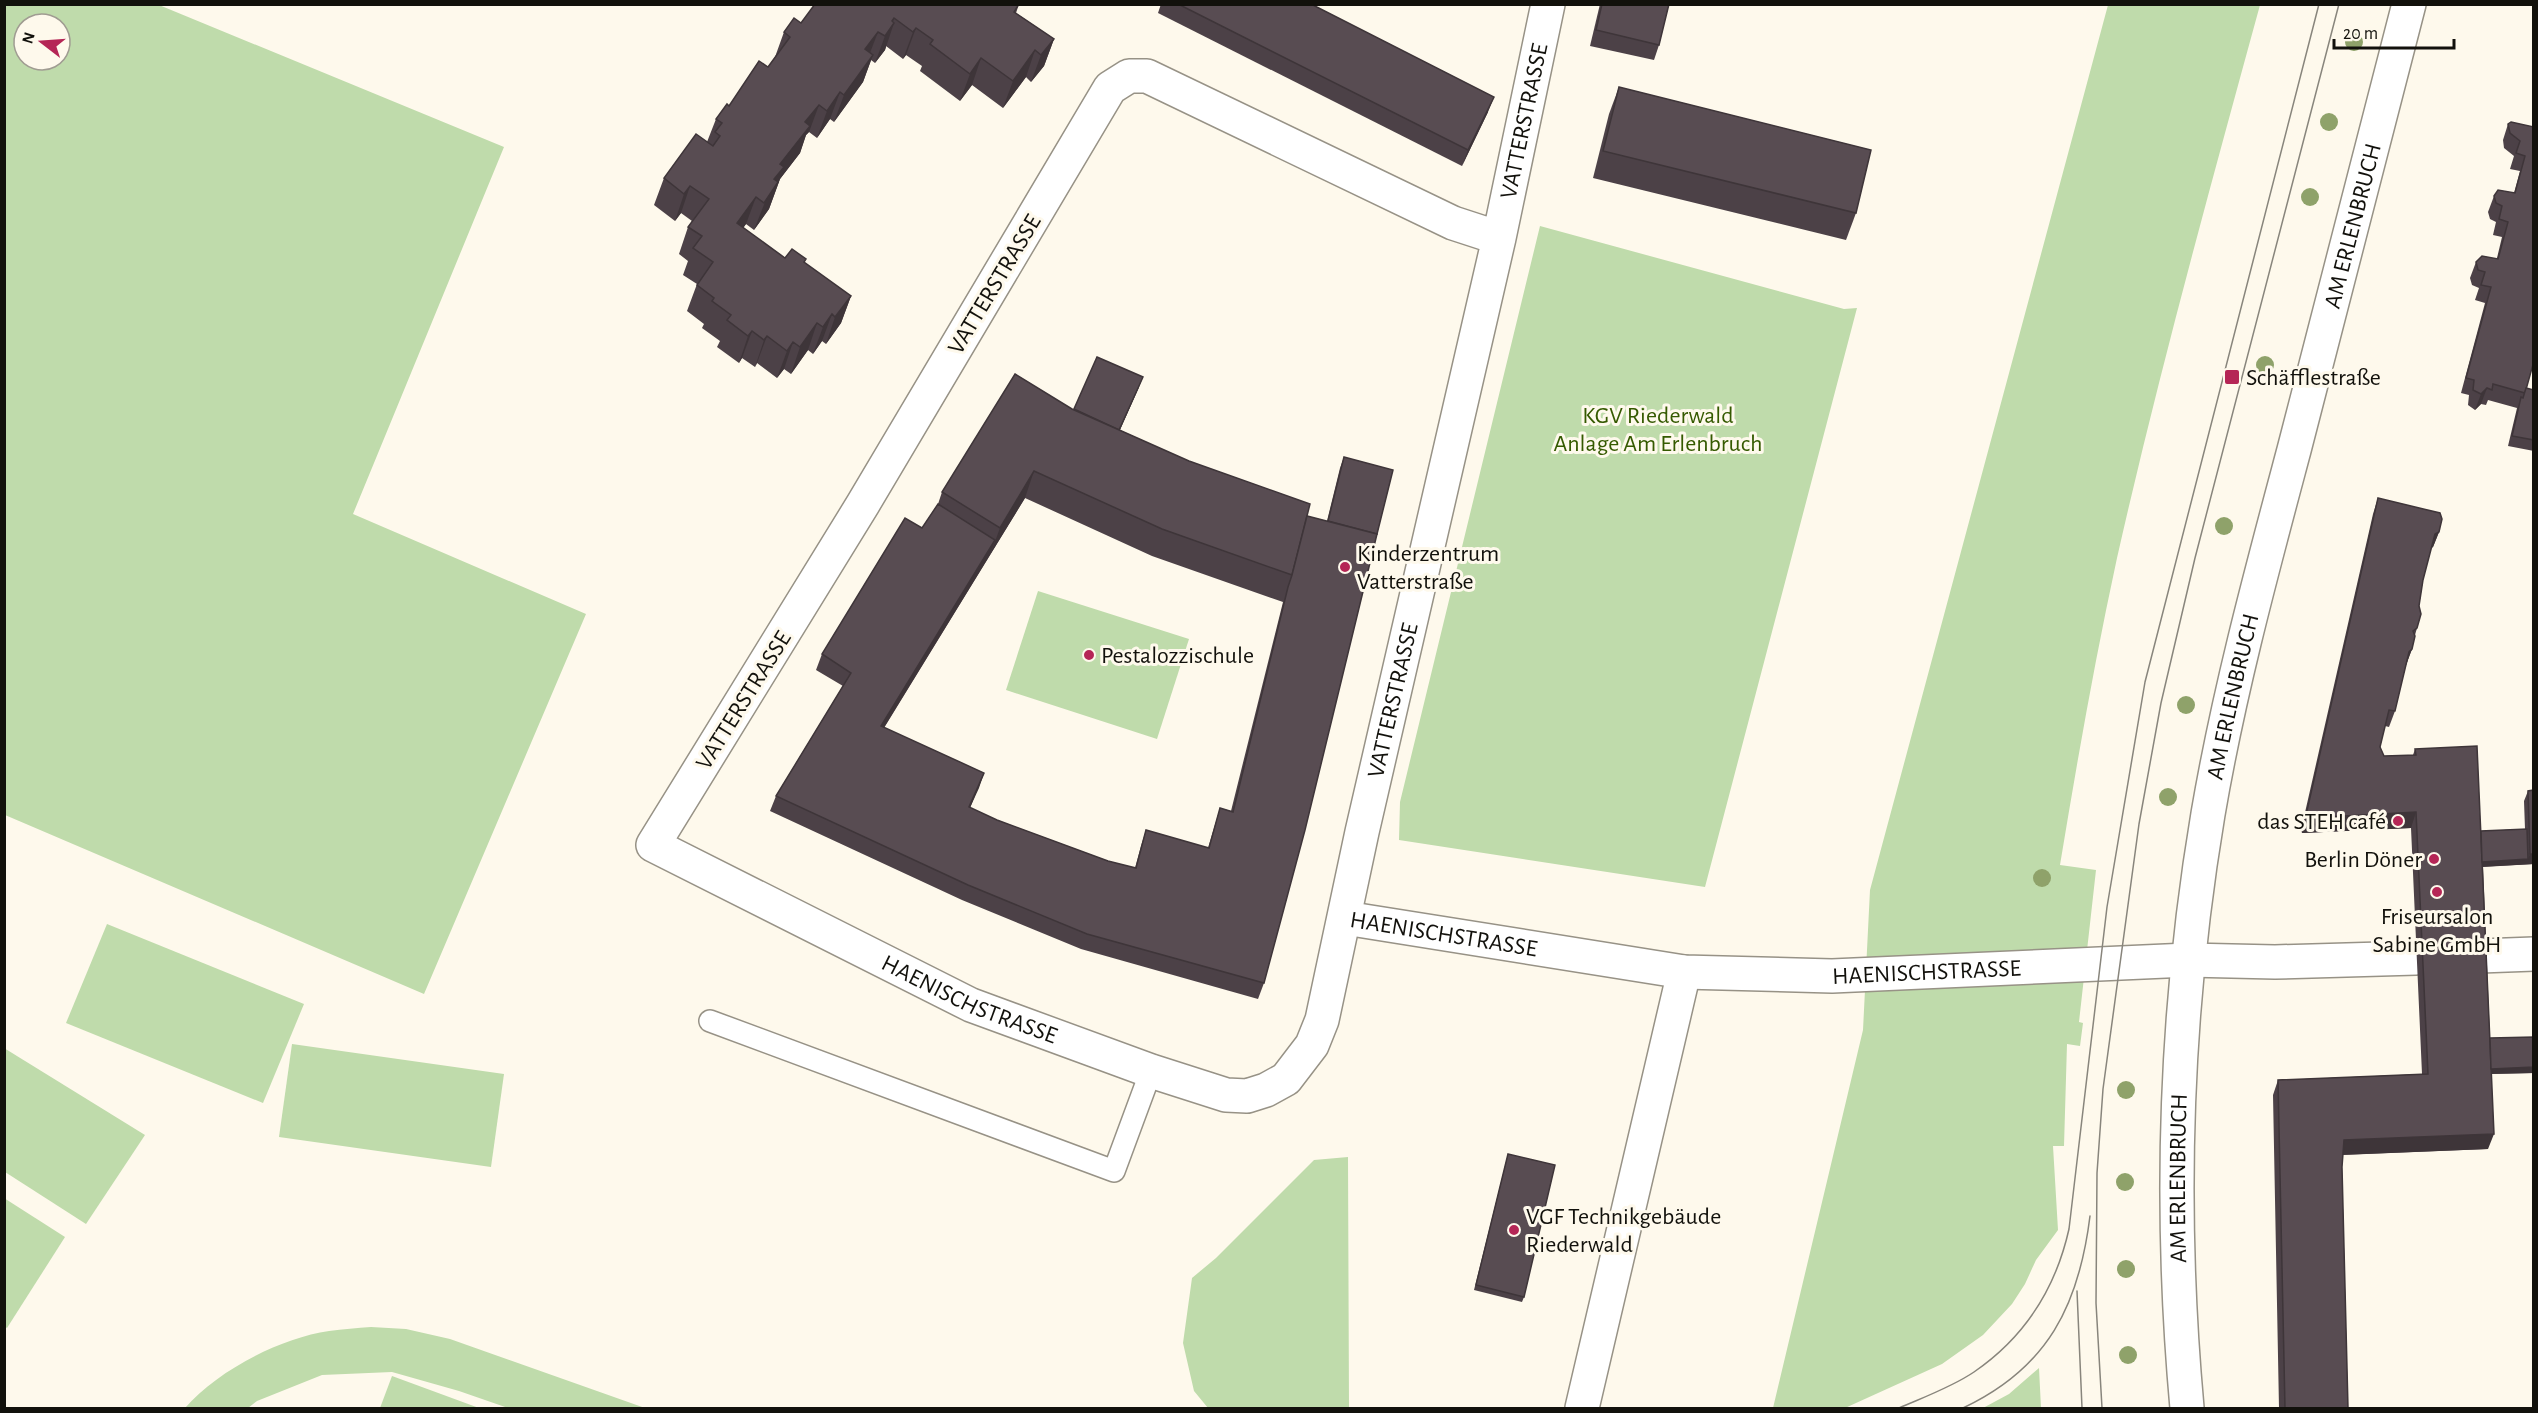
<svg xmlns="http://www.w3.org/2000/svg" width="2538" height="1413" font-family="'Alegreya Sans',sans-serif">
<rect width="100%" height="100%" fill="#fef9ec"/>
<g fill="#bfdbab" fill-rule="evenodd">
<path d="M5 4 159 5 504 147 353 514 586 614 424 994 5 815ZM24 24H60V60H24Z"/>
<path d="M2108 5H2260C2210 188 2159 372 2117 558 2095 659 2077 762 2060 865L2096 870 2079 1022 2083 1023 2080 1046 2067 1044 2064 1146H2053L2058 1230 2036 1260 2025 1284 2012 1304 1983 1335 1942 1364 1845 1408H1773L1863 1030 1870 890Z"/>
<path d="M1540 226 1844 309 1857 308 1705 887 1399 840 1400 802Z"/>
<path d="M1038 591 1189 639 1157 739 1006 690Z"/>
<path d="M107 924 304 1004 263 1103 66 1023Z"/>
<path d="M292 1044 504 1074 491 1167 279 1137Z"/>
<path d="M4 1048 145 1135 86 1224 5 1172Z"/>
<path d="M1348 1157 1349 1408H1208L1194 1391 1183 1343 1192 1278 1216 1258 1314 1160Z"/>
<path d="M4 1198 65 1237 7 1328 4 1326Z"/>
<path d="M371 1327 406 1329 450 1339 645 1408H508L459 1391 392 1372 322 1375 257 1401 248 1408H185C217 1371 280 1338 329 1331 343 1329 357 1328 371 1327Z"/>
<path d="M2039 1368 2041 1408H1983L2009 1394Z"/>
<path d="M392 1376 479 1408H380Z"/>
</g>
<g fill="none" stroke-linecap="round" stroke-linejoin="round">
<defs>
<path id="service" d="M710 1021 1114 1171 1151 1071"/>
<g id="minor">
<path id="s1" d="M1499 238 1453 223 1147 76H1129L1110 88 863 504 653 845 971 1005 1151 1071 1226 1095 1247 1096 1266 1090 1286 1079 1312 1045 1322 1020 1362 832 1499 238 1548 4"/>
<path id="s2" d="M1345 918 1684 972 1832 976 2188 960 2275 962 2416 958"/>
<path d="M2480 956 2534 954"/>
<path d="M1582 1408 1684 972"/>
</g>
<g id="secondary">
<path id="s3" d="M2187 1408C2169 1210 2175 1010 2208 814 2229 691 2262 570 2294 450 2333 302 2371 153 2409 4"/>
</g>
</defs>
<use href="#service" stroke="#979286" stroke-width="24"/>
<use href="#minor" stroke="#979286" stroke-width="36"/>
<use href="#secondary" stroke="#979286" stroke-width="36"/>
<use href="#service" stroke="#fff" stroke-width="21"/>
<use href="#minor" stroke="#fff" stroke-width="33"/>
<use href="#secondary" stroke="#fff" stroke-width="33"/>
<g stroke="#88857c" stroke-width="1.5">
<path d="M2077 1291 2082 1408"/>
<path d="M1899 1408C1924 1397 1952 1387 1974 1372 2025 1337 2056 1287 2069 1229L2107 907 2145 682 2319 4"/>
<path d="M1963 1408C2048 1368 2079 1305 2090 1216"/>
<path d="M2102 1408 2096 1303 2097 1173 2103 1089 2139 824 2161 703 2195 558 2339 4"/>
</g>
</g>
<g fill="#8fa26a">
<circle cx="2354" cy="42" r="9"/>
<circle cx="2329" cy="122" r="9"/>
<circle cx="2310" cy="197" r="9"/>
<circle cx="2265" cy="365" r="9"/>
<circle cx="2224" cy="526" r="9"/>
<circle cx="2186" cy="705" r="9"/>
<circle cx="2168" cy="797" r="9"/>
<circle cx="2042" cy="878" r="9"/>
<circle cx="2126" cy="1090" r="9"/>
<circle cx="2125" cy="1182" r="9"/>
<circle cx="2126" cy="1269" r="9"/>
<circle cx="2128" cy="1355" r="9"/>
</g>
<g fill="#4c4147" fill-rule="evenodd">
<path d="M1019 4 1016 13 1054 39 1044 66 1031 82 1026 77 1003 108 972 85 960 101 920 71 922 66 906 55 903 59 886 46 885 50 875 63 871 60 863 82 834 122 830 119 817 138 809 132 806 135 800 153 780 179 769 209 754 230 746 224 743 228 785 258 805 263 851 296 841 323 826 344 822 341 813 354 808 350 791 374 784 369 777 378 757 363 755 367 742 358 739 363 717 347 720 341 702 328 704 324 687 311 697 284 683 275 688 261 679 254 688 227 692 221 681 213 675 221 654 205 664 178 707 142 716 119 768 67 775 57 784 32 801 23Z"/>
<path d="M1161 4H1311L1488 112 1462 166 1158 13Z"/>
<path d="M1600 4H1669L1659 45 1654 60 1590 46Z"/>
<path d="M1619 87 1856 213 1846 240 1593 178 1609 114Z"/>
<path d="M2508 124 2534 127 2526 388 2534 390V451L2508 446 2517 408 2488 400 2486 405 2481 404 2475 410 2468 405 2469 395 2461 393 2485 303 2475 300 2479 288 2472 285 2470 278 2476 262 2497 258 2502 237 2493 235 2496 222 2490 219 2488 212 2494 196 2514 193 2520 171 2510 169 2514 156 2504 148 2503 140Z"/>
<path d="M1139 387 1120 430 1307 516 1327 521 1340 468 1344 457 1264 983 1258 999 1081 949 962 900 770 811 776 796 843 686 816 670 822 654 922 528 938 504 942 492 1074 409ZM1025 498 1152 556 1283 602 1231 811 1220 808 1208 848 1146 830 1141 846 1135 868 1108 861 997 820 970 808 984 773 884 728Z"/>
<path d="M2378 498 2439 532 2433 547 2431 548 2423 580 2419 606 2417 628 2415 635 2412 649 2406 665 2405 666 2395 711 2389 727 2385 726 2380 747 2384 756 2413 755 2415 749 2481 831 2525 829 2524 801 2528 791 2534 864 2483 867 2490 1038 2534 1073 2491 1074 2488 1149 2342 1155V1167L2348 1408H2279L2273 1095 2278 1080 2422 1074 2411 828 2302 833 2301 830 2373 514Z"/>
<path d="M1508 1154 1524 1297 1522 1302 1474 1290Z"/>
</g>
<g fill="#3e3539">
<path d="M894 18 890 30 894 23 885 50 875 63 885 36Z"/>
<path d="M916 28 906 55 903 59 913 32Z"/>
<path d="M878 32 868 58 865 49Z"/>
<path d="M1054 39 1044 66 1031 82 1041 55Z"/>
<path d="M1035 50 1026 77 1003 108 1013 81Z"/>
<path d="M873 55 863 82 834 122 844 95Z"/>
<path d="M981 58 972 85 960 101 970 74Z"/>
<path d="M840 92 830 119 817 138 827 111Z"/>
<path d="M1494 97 1488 112 1462 166 1468 150Z"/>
<path d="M819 105 809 132 806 135 800 153 780 179 769 209 754 230 780 164 805 122Z"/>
<path d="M690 186 681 213 675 221 684 194Z"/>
<path d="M756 197 746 224 727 250 737 223Z"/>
<path d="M851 296 841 323 826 344 835 317Z"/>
<path d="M832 314 822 341 813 354 823 327Z"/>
<path d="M817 323 808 350 791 374 800 347Z"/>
<path d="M752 331 742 358 739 363 748 336Z"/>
<path d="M767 336 757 363 755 367 764 340Z"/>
<path d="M793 342 784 369 777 378 787 351Z"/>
<path d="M1143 377 1139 387 1108 456 1112 446Z"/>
<path d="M2487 388 2481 404 2475 410 2481 394Z"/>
<path d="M1034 471 1025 498 990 555 1000 528Z"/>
<path d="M2439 532 2433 547 2429 549 2435 534Z"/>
<path d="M995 540 990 555 875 742 881 726Z"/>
<path d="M2412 649 2406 665 2403 667 2409 652Z"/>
<path d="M984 773 979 788 963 823 969 807Z"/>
<path d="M2416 812 2411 828 2302 833 2307 818Z"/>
<path d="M2530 854H2534V864L2477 867 2478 862 2528 859Z"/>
<path d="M2534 1067V1073L2485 1074 2487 1069Z"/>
<path d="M2494 1134 2488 1149 2338 1155 2344 1140Z"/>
</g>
<g fill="#584c52" stroke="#3e3539" stroke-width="1.5">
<path d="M815 4H1019L1014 12 1054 39 1041 55 1035 50 1013 81 981 58 970 74 930 44 933 40 916 28 913 32 894 18 892 21 894 23 885 36 878 32 865 49 873 55 844 95 840 92 827 111 819 105 805 122 810 126 780 164 784 167 774 179 778 182 764 203 756 197 737 223 785 258 792 249 806 259 804 262 851 296 835 317 832 314 823 327 817 323 800 347 793 342 787 351 767 336 764 340 752 331 748 336 727 320 731 315 712 301 714 298 697 285 713 262 693 248 702 236 688 227 709 199 690 186 684 194 664 178 696 134 713 146 720 136 715 132 722 123 716 119 727 104 729 106 759 61 768 67 790 37 784 32 794 18 801 23Z"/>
<path d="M1178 4H1311L1494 97 1468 150Z"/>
<path d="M1602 4H1669L1659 45 1596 30Z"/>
<path d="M1619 87 1871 150 1856 213 1603 151Z"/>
<path d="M2511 122 2534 127V361L2525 393 2493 384 2492 390 2487 388 2481 394 2473 390 2474 380 2466 378 2491 287 2481 285 2485 272 2478 270 2476 262 2482 256 2498 259 2508 222 2499 219 2502 206 2496 203 2494 196 2498 190 2515 193 2525 156 2516 153 2520 141 2510 133 2508 124Z"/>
<path d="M1097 357 1143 377 1119 430 1074 409Z"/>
<path d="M1015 374 1072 409 1189 461 1310 504 1292 575 1162 529 1034 471 1000 528 942 492Z"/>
<path d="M2526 388 2534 390V440L2512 436 2521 397 2523 398Z"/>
<path d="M1344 457 1393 470 1377 534 1328 521Z"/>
<path d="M2378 498 2440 513 2442 519 2439 532 2435 534 2423 580 2419 606 2421 614 2417 628 2413 631 2415 636 2412 649 2409 652 2395 711 2389 710 2380 747 2384 756 2416 755 2415 749 2477 746 2494 1134 2344 1140 2342 1167 2348 1408H2285L2278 1080 2428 1074 2416 812 2307 818 2306 815Z"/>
<path d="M938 504 995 540 881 726 984 773 969 807 997 820 1108 861 1136 868 1146 830 1209 848 1220 808 1233 812 1288 587 1292 575 1307 516 1377 534 1305 830 1264 983 1087 934 968 885 776 796 851 673 822 654 905 518 922 528Z"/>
<path d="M2534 790V854H2530L2528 791Z"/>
<path d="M2527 829 2528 859 2482 862 2481 831Z"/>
<path d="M2534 1037V1067L2491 1069 2490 1038Z"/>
<path d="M1508 1154 1555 1165 1524 1297 1476 1285Z"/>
</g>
<g fill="#b52656" stroke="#fef9ec" stroke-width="2">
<rect x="2224" y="369" width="16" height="16" rx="3"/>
<circle cx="1345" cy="567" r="6"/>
<circle cx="1089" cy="655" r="6"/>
<circle cx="2398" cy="821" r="6"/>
<circle cx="2434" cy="859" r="6"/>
<circle cx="2437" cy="892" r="6"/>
<circle cx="1514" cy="1230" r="6"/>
</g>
<g text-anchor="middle" stroke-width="6" stroke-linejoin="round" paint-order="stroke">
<g font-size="24" fill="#12110c" stroke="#fef9ec">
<text dy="8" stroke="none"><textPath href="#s1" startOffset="2994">VATTERSTRASSE</textPath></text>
<text dy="8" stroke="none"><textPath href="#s3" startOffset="1202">AM ERLENBRUCH</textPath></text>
<text transform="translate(994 284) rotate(-59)" y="8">VATTERSTRASSE</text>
<text dy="8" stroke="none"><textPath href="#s3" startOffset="716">AM ERLENBRUCH</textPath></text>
<text transform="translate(743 700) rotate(-58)" y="8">VATTERSTRASSE</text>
<text dy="8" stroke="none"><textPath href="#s1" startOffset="2400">VATTERSTRASSE</textPath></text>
<text dy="8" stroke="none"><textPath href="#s2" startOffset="100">HAENISCHSTRASSE</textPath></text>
<text dy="8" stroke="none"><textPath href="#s2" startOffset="586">HAENISCHSTRASSE</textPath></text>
<text dy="8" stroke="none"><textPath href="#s1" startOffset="1665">HAENISCHSTRASSE</textPath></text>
<text dy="8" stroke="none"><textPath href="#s3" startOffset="230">AM ERLENBRUCH</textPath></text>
</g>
<g font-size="24" fill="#12110c" stroke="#fef9ec" text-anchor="start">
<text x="2246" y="385">Schäfflestraße</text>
<text x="1357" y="561">Kinderzentrum<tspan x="1357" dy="28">Vatterstraße</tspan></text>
<text x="1101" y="663">Pestalozzischule</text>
<text x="2386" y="829" text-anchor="end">das STEH café</text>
<text x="2422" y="867" text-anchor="end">Berlin Döner</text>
<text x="2437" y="924" text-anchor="middle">Friseursalon<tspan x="2437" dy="28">Sabine GmbH</tspan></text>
<text x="1526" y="1224">VGF Technikgebäude<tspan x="1526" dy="28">Riederwald</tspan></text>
</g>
<g font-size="24" fill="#355a00" stroke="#fef9ec">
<text x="1658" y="423">KGV Riederwald<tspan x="1658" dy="28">Anlage Am Erlenbruch</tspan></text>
</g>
</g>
<rect width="2538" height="1413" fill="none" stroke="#12110c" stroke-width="12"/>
<g transform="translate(42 42) rotate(287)"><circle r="28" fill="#fef9ec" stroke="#a09c92" stroke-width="1.5"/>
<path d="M0-4.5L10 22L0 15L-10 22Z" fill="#b52656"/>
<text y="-9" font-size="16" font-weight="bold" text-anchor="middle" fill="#12110c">N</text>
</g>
<path d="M2334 39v9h120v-9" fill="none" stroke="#12110c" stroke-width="3"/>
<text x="2343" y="39" font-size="18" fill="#12110c" stroke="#fef9ec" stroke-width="4.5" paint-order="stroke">20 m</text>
</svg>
